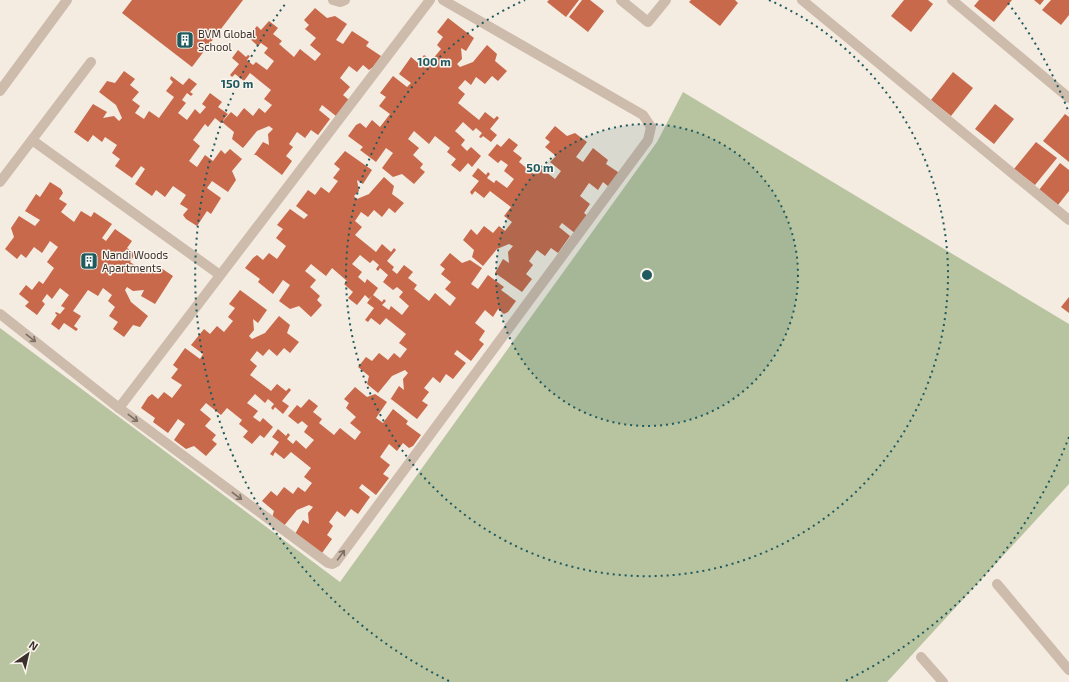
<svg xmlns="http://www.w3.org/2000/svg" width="1069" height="682" font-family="'Exo 2',sans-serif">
<rect width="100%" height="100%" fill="#f4ebe1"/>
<path fill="#b8c4a0" d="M683 92 1069 324V484L887 682H0V328L340 582 657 142Z"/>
<g fill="#c8694b" fill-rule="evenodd">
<path d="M132 0H243L192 67 122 13Z"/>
<path d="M549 0H579L566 17 547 2Z"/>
<path d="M582 0H590L604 11 588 32 569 17Z"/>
<path d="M691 0H735L738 3 720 26 689 2Z"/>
<path d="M904 0H928L933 4 911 32 891 16Z"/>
<path d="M979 0H1012L994 22 974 6Z"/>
<path d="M1034 0H1044L1040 5Z"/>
<path d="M1051 0H1069V15L1061 25 1042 10Z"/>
<path d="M315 8 327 18 335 16 347 24 336 40 343 44 352 31 369 42 366 46 381 56 373 67 369 70 363 65 357 72 349 66 340 78 350 87 343 95 349 100 336 116 322 105 319 110 330 119 318 135 311 130 305 138 297 132 289 144 293 147 286 156 292 161 282 175 256 155H254L263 142 269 145 268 134 273 129 269 126 257 131 243 148 232 139 234 132 222 122 231 112 237 117 244 108 253 116 259 108 265 113 272 105 264 99 271 90 250 73 244 81 235 74 232 77 230 75 239 64 232 58 238 50 246 57 248 55 250 56 247 60 253 65 256 62 267 70 274 61 264 53 268 48 261 43 258 46 248 37 257 26 261 30 269 21 278 28 273 34 282 41 279 44 294 57 300 49 315 61 321 54 310 45 316 38 305 29 309 25 304 20Z"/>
<path d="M448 18 474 38 466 51 461 48 462 59 457 64 460 67 473 62 487 45 497 54 495 61 507 71 498 81 492 76 485 84 476 77 471 85 465 80 458 88 465 94 458 103 479 120 485 112 494 119 497 116 499 118 490 129 497 135 491 142 483 136 481 138 479 137 482 133 476 128 473 131 463 122 455 131 465 140 461 145 467 151 471 147 481 156 472 167 468 163 460 172 451 165 456 159 447 152 450 148 435 136 429 144 414 131 408 139 419 148 413 155 423 164 420 168 425 172 414 184 402 174 393 177 382 168 393 153 386 148 376 162 360 150 363 147 348 136 356 125 360 123 366 128 372 120 380 127 390 114 379 106 386 97 380 93 393 76 407 87 411 83 399 74 411 57 418 63 424 55 432 60 441 49 437 45 443 37 437 32Z"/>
<path d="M124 71 135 79 130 85 139 92 132 100 140 106 135 113 144 119 149 111 159 118 174 97 166 91 173 82 170 79 171 76 183 85 189 78 197 84 190 92 193 94 191 96 187 93 182 100 186 103 178 113 187 120 195 109 200 114 206 107 202 104 210 93 222 102 218 107 228 114 221 123 215 118 208 127 205 124 193 140 200 146 189 161 197 167 205 155 213 161 221 150 225 154 230 149 242 159 232 171 236 180 228 192 212 181 207 188 221 198 211 214 207 211 197 226 186 219 183 215 188 209 180 204 186 195 173 186 165 197 156 190 152 196 135 184 145 169 141 166 132 178 115 166 120 159 112 153 117 145 105 137 102 142 93 135 88 142 74 132 93 104 107 112 103 118 114 116 119 121 122 118 116 105 99 92 107 81 115 83Z"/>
<path d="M953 72 973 88 951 116 931 100Z"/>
<path d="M995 104 1014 119 994 144 975 129Z"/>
<path d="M1065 114 1069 117V162L1043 141Z"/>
<path d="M555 126 567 136 575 133 587 142 576 157 583 162 593 148 608 160 606 164 621 174 609 187 603 182 598 190 589 183 580 196 590 204 584 213 589 217 576 234 562 223 559 227 570 236 558 253 551 248 545 256 537 250 529 261 533 265 526 274 532 279 522 292 495 273 503 259 509 263 508 252 513 246 509 244 497 249 483 266 472 257 474 250 463 240 471 229 477 235 484 226 493 233 499 226 505 231 512 222 504 216 511 207 490 191 484 198 475 191 472 195 470 192 479 181 472 176 478 168 486 175 488 172 490 174 487 178 494 183 496 180 507 188 514 179 504 171 508 165 501 160 498 163 488 155 497 144 501 147 509 138 518 145 513 151 522 158 519 162 534 174 540 167 555 179 561 171 550 162 556 156 545 147 550 142 545 138Z"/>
<path d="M1036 142 1057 158 1035 185 1014 169Z"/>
<path d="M345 151 372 170 363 184 357 180 359 191 354 196 357 199 369 194 384 177 394 186 392 194 404 203 395 213 389 208 382 217 374 210 368 217 361 212 355 221 362 227 355 235 376 252 382 244 391 252 394 248 396 250 387 261 394 267 392 270 397 274 404 265 413 272 408 278 417 285 414 289 429 301 435 293 450 306 456 298 445 289 451 282 441 274 445 269 440 265 450 253 462 263 470 260 482 268 471 284 478 289 488 275 504 287 501 290 516 301 508 312 504 314 498 309 493 317 485 310 475 323 485 331 479 340 484 344 471 361 457 350 454 354 466 363 453 379 446 374 440 383 433 377 424 388 429 392 422 401 428 405 417 419 391 399 390 400 399 386 404 390 403 379 408 373 405 370 392 376 378 393 367 384 369 376 358 367 366 357 372 361 379 353 388 360 394 353 400 358 407 349 399 343 406 334 386 318 380 325 371 318 368 322 365 320 374 308 367 303 372 296 369 299 365 295 357 305 348 298 353 292 344 284 347 281 332 268 326 276 311 264 305 271 316 280 310 287 320 296 317 300 322 305 311 317 299 306 290 309 279 301 290 285 283 280 273 294 258 282 260 279 245 268 253 258 257 255 263 260 269 253 277 259 286 246 276 238 283 229 277 225 290 209 304 219 308 215 296 206 308 190 315 195 321 187 329 193 338 181 333 178 340 169 334 164ZM360 255 370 263 373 260 379 265 376 269 378 271 380 268 388 275 383 282 393 290 397 287 403 292 399 297 409 306 402 315 391 306 389 310 382 305 386 301 384 299 382 302 373 295 378 288 367 279 365 283 358 277 362 272 352 264Z"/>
<path d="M1060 163 1069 170V191L1058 205 1039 190Z"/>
<path d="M50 182 61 189 63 193 59 199 67 204 61 212 74 222 81 211 91 217 94 212 112 224 102 238 106 241 115 229 132 241 127 248 135 254 130 262 142 270 145 265 154 272 158 266 173 276 155 304 141 296 144 290 133 291 127 287 125 290 131 302 148 316 140 327 133 325 124 337 113 329 118 322 109 316 115 307 108 301 112 295 103 288 98 296 88 290 73 311 81 316 74 326 78 329 76 331 64 323 59 330 51 324 57 315 55 313 56 312 60 314 65 308 61 306 69 295 60 288 52 299 47 294 42 301 45 304 37 315 25 306 29 302 19 294 26 285 32 290 39 281 43 284 54 268 47 262 58 247 50 241 42 253 34 247 26 258 21 254 17 259 5 249 14 237 11 228 19 216 35 226 40 220 25 211 36 194 40 197Z"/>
<path d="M240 290 267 310 258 323 253 319 254 330 249 336 252 339 265 333 279 316 290 325 287 333 299 342 290 353 284 348 277 356 269 349 263 356 257 351 250 360 257 366 250 375 271 391 277 384 286 391 289 388 291 390 282 401 289 406 283 414 275 407 273 410 271 408 274 404 268 399 265 403 255 394 247 403 258 411 253 417 260 422 263 418 273 427 264 438 260 435 252 444 243 437 248 431 239 424 242 420 227 408 221 415 206 403 200 410 211 419 205 426 216 435 212 440 217 444 206 456 194 446 186 449 174 440 185 424 178 419 168 433 153 422 155 418 141 408 148 397 152 394 158 399 164 392 172 398 182 385 171 378 178 369 173 365 185 348 200 359 203 354 191 345 204 329 210 334 217 326 224 332 233 321 228 317 235 308 229 304Z"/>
<path d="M1069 297V313L1061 307Z"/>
<path d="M355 387 367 397 375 394 387 402 376 418 383 423 393 409 408 421 406 424 421 435 413 446 409 448 403 443 397 451 389 444 380 457 390 465 383 474 389 478 376 495 362 484 359 488 370 497 358 514 351 509 345 517 337 511 329 522 333 526 327 535 332 539 322 553 295 534 303 520 309 524 308 513 313 507 309 505 297 510 283 527 272 518 274 511 262 501 271 491 277 496 284 487 293 494 298 487 305 492 312 483 304 477 311 468 291 452 284 459 275 452 273 456 270 454 279 442 272 437 278 429 286 436 288 433 290 435 287 439 293 444 296 440 306 449 314 440 304 432 308 426 302 421 298 424 288 416 297 405 301 408 309 399 318 406 313 412 322 419 319 423 334 435 340 428 355 440 361 432 350 423 356 417 346 408 349 403 344 399Z"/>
</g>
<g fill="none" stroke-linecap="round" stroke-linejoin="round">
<g stroke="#cdbbac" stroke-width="10">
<path d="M333 0 340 2 345 0"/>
<path d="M621 0 648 22 666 0"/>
<path d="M802 0 1069 220"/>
<path d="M952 0 1069 98"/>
<path d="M0 91 67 0"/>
<path d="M32 140 220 275"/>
<path d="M0 182 91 62"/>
<path d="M0 314 119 408 328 563 332 564 336 562 648 140 651 127 643 115 443 0"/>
<path d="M119 408 430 0"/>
<path d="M997 584 1069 670"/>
<path d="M921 657 943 682"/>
</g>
</g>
<defs><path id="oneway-shaft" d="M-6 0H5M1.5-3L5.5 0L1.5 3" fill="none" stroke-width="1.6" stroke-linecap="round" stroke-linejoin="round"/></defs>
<g stroke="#7d6f65">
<use href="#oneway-shaft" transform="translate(31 338) rotate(38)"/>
<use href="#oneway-shaft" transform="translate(133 418) rotate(37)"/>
<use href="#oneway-shaft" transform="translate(237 496) rotate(37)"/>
<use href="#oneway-shaft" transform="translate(341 555) rotate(-54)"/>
</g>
<circle cx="647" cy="275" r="151" fill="#1f5a5e" fill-opacity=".12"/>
<g fill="none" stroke="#1f5a5e" stroke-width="2" stroke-dasharray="2 4">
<circle cx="647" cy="275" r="151"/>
<path d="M769 0A301 301 0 1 1 525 0"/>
<path d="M1069 437A452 452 0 0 1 845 681M449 681A452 452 0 0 1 286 3M1008 3A452 452 0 0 1 1069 113"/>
</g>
<defs>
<symbol id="building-square" viewBox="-11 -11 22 22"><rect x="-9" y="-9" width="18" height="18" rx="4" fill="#1f5a5e" stroke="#fbf5ee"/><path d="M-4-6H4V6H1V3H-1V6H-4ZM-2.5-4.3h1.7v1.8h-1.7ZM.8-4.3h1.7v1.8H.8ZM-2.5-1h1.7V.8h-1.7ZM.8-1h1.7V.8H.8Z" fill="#fff"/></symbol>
</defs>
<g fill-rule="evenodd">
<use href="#building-square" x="175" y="30" width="20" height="20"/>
<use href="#building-square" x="79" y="251" width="20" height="20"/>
</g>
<g text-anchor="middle" stroke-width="3" stroke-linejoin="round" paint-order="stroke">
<g font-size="11" fill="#3b302b" stroke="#fbf5ee" text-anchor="start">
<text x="198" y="38">BVM Global<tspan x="198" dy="13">School</tspan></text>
<text x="102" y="259">Nandi Woods<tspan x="102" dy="13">Apartments</tspan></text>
</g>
</g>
<circle cx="647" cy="275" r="6" fill="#1f5a5e" stroke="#fbf5ee" stroke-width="2"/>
<g font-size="12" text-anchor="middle" font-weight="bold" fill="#1f5a5e" stroke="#fbf5ee" stroke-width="3" stroke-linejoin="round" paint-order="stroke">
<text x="434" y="66">100 m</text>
<text x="237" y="88">150 m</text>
<text x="540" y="172">50 m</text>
</g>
<g transform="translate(28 654) rotate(34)" stroke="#fbf5ee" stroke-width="3" paint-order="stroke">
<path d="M0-3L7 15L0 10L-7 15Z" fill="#3b302b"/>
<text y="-6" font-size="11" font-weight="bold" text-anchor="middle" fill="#3b302b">N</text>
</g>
</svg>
